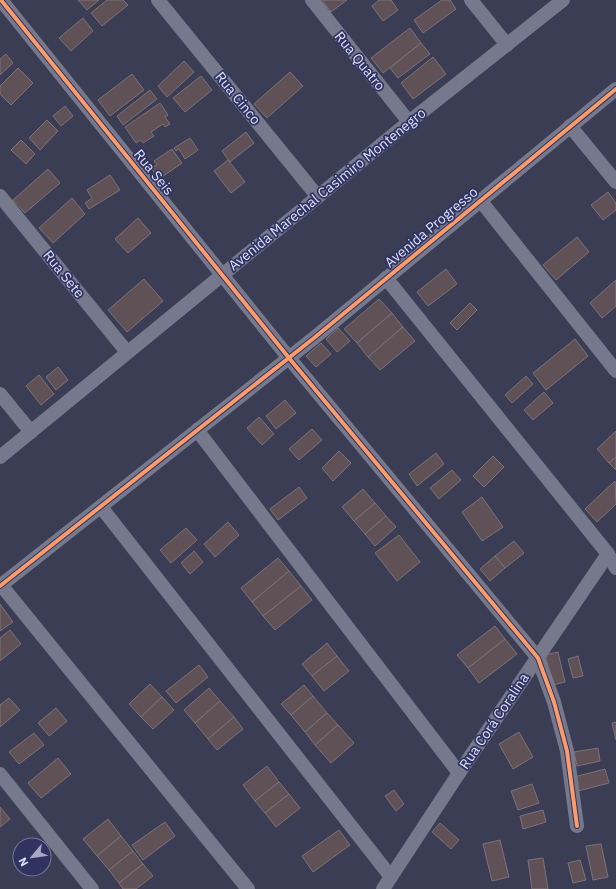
<svg xmlns="http://www.w3.org/2000/svg" width="616" height="889" font-family="'IBM Plex Sans',sans-serif">
<rect width="100%" height="100%" fill="#3b3d55"/>
<g fill="#605157" stroke="#7c7279">
<path d="M78 0H99L87 10Z"/>
<path d="M107 0H123L128 5 102 26 91 13Z"/>
<path d="M322 0H347L331 12Z"/>
<path d="M379 0H391L398 10 383 21 372 6Z"/>
<path d="M442 0H450L456 9 423 33 414 20Z"/>
<path d="M83 18 93 31 71 51 59 38Z"/>
<path d="M410 28 421 43 383 73 371 58Z"/>
<path d="M421 43 430 54 398 78 390 68Z"/>
<path d="M6 54 13 63 0 75V59Z"/>
<path d="M433 57 446 74 413 99 401 83Z"/>
<path d="M184 61 194 72 167 97 158 86Z"/>
<path d="M18 68 33 83 11 105 0 94V86Z"/>
<path d="M290 72 303 86 267 118 254 104Z"/>
<path d="M132 74 144 90 110 116 98 100Z"/>
<path d="M201 76 212 90 185 112 173 98Z"/>
<path d="M150 90 157 99 123 125 117 116Z"/>
<path d="M160 103 168 115 165 117 170 124 165 127 163 124 151 132 154 136 143 143 141 140 136 143 125 127Z"/>
<path d="M65 106 73 116 61 126 53 116Z"/>
<path d="M47 120 58 131 40 150 29 138Z"/>
<path d="M246 132 254 143 230 162 222 151Z"/>
<path d="M190 138 198 150 185 159 179 149 176 151 174 148Z"/>
<path d="M21 140 35 154 26 164 11 150Z"/>
<path d="M172 149 182 163 159 179 151 168 157 165 154 161Z"/>
<path d="M228 160 245 182 231 193 214 171Z"/>
<path d="M48 169 60 183 25 213 13 200Z"/>
<path d="M110 175 120 190 89 209 85 203 92 198 87 190Z"/>
<path d="M608 192 616 203V210L603 220 591 205Z"/>
<path d="M72 198 85 214 53 243 39 228Z"/>
<path d="M138 218 151 233 128 253 115 239Z"/>
<path d="M577 237 589 252 556 280 543 265Z"/>
<path d="M446 269 457 284 428 306 417 292Z"/>
<path d="M144 279 163 301 127 332 108 310Z"/>
<path d="M616 280V306L602 318 590 303Z"/>
<path d="M379 299 392 313 357 343 344 329Z"/>
<path d="M470 303 477 310 457 330 450 323Z"/>
<path d="M392 313 403 327 368 357 357 343Z"/>
<path d="M403 327 415 341 380 370 368 357Z"/>
<path d="M338 328 350 341 337 352 326 339Z"/>
<path d="M575 339 588 356 546 390 533 373Z"/>
<path d="M321 343 331 354 316 367 306 356Z"/>
<path d="M58 367 68 380 56 390 46 377Z"/>
<path d="M39 375 54 394 41 405 26 386Z"/>
<path d="M526 376 533 384 512 403 505 395Z"/>
<path d="M544 392 553 403 533 420 524 410Z"/>
<path d="M285 400 296 413 276 429 266 416Z"/>
<path d="M259 417 274 434 262 445 247 428Z"/>
<path d="M312 429 322 440 299 460 289 449Z"/>
<path d="M616 431V457L609 463 597 449Z"/>
<path d="M339 451 351 463 333 481 322 468Z"/>
<path d="M436 453 444 464 417 486 409 474Z"/>
<path d="M493 456 504 467 484 487 473 476Z"/>
<path d="M616 457V470L609 463Z"/>
<path d="M452 470 461 480 439 499 430 488Z"/>
<path d="M615 481 616 504 597 522 585 509Z"/>
<path d="M299 487 307 498 278 520 270 509Z"/>
<path d="M363 489 375 503 354 521 342 507Z"/>
<path d="M482 497 503 527 482 541 462 512Z"/>
<path d="M375 503 386 516 365 534 354 521Z"/>
<path d="M386 516 396 527 375 546 365 534Z"/>
<path d="M228 522 239 535 215 557 204 544Z"/>
<path d="M186 528 197 540 171 563 160 550Z"/>
<path d="M399 535 420 562 397 581 375 553Z"/>
<path d="M514 541 524 553 505 568 495 556Z"/>
<path d="M194 551 203 562 190 574 181 563Z"/>
<path d="M495 556 505 568 490 581 480 569Z"/>
<path d="M278 558 289 571 252 602 241 588Z"/>
<path d="M289 571 301 586 263 616 252 602Z"/>
<path d="M301 586 312 600 275 630 263 616Z"/>
<path d="M0 604 13 622 0 631Z"/>
<path d="M495 626 505 639 468 668 457 655Z"/>
<path d="M10 630 21 644 0 661V638Z"/>
<path d="M505 639 517 654 479 683 468 668Z"/>
<path d="M327 643 337 656 312 676 302 664Z"/>
<path d="M558 652 565 682 553 685 545 655Z"/>
<path d="M337 656 349 671 324 691 312 676Z"/>
<path d="M578 656 583 676 573 678 568 659Z"/>
<path d="M199 665 208 677 176 703 166 691Z"/>
<path d="M150 684 162 697 141 717 129 704Z"/>
<path d="M304 685 313 696 291 715 281 704Z"/>
<path d="M209 688 220 701 195 723 184 710Z"/>
<path d="M313 696 327 713 305 732 291 715Z"/>
<path d="M162 697 174 710 153 729 141 717Z"/>
<path d="M9 698 20 710 0 727V705Z"/>
<path d="M220 701 234 717 208 739 195 723Z"/>
<path d="M56 708 67 721 49 736 38 723Z"/>
<path d="M327 713 338 725 315 745 305 732Z"/>
<path d="M234 717 243 729 217 750 208 739Z"/>
<path d="M616 722V740L612 723Z"/>
<path d="M338 725 354 743 331 763 315 745Z"/>
<path d="M519 732 533 757 513 769 499 744Z"/>
<path d="M34 733 44 745 19 764 9 752Z"/>
<path d="M598 748 600 761 577 766 574 752Z"/>
<path d="M58 758 71 774 41 798 28 783Z"/>
<path d="M267 766 279 782 255 801 243 785Z"/>
<path d="M605 769 609 783 578 791 574 777Z"/>
<path d="M279 782 289 794 265 813 255 801Z"/>
<path d="M532 784 539 803 518 810 511 791Z"/>
<path d="M394 790 404 804 396 811 385 796Z"/>
<path d="M289 794 300 808 276 827 265 813Z"/>
<path d="M0 807 10 819 0 827Z"/>
<path d="M543 810 546 822 523 829 520 816Z"/>
<path d="M108 819 121 836 97 856 83 839Z"/>
<path d="M165 822 175 836 143 860 132 845Z"/>
<path d="M440 823 459 840 451 849 432 832Z"/>
<path d="M339 830 350 845 313 872 302 856Z"/>
<path d="M121 836 133 851 109 870 97 856Z"/>
<path d="M500 840 509 877 492 881 483 844Z"/>
<path d="M601 844 608 877 593 880 586 846Z"/>
<path d="M133 851 143 864 119 883 109 870Z"/>
<path d="M543 858 548 889H532L528 860Z"/>
<path d="M580 860 586 880 573 883 568 863Z"/>
<path d="M143 864 153 876 136 889H123L119 883Z"/>
</g>
<g fill="none" stroke-linecap="round" stroke-linejoin="round">
<g stroke="#76788b" stroke-width="14">
<path d="M1 0 289 358 538 658 554 702 567 751 577 826"/>
<path d="M158 0 318 197"/>
<path d="M312 0 409 122"/>
<path d="M471 0 507 45"/>
<path d="M570 126 616 182"/>
<path d="M0 196 127 352"/>
<path d="M480 200 616 371"/>
<path d="M386 278 608 554 616 568"/>
<path d="M0 394 31 432"/>
<path d="M197 430 459 773"/>
<path d="M0 457 409 122 563 0"/>
<path d="M101 507 391 877"/>
<path d="M1 585 248 889"/>
<path d="M0 586 314 338 616 89"/>
<path d="M0 774 92 889"/>
<path d="M383 889 459 773 608 554"/>
</g>
<defs>
<g id="cycleway">
<path d="M1 0 289 358 538 658 554 702 567 751 577 826"/>
<path d="M0 586 314 338 616 89"/>
</g>
</defs>
<use href="#cycleway" stroke="#303360" stroke-width="6"/>
<use href="#cycleway" stroke="#fa9b69" stroke-width="4"/>
</g>
<g text-anchor="middle" stroke-width="3.5" stroke-linejoin="round" paint-order="stroke">
<g font-size="14" fill="#dde2fe" stroke="#303360">
<text transform="translate(360 61) rotate(51)" y="5">Rua Quatro</text>
<text transform="translate(238 98) rotate(51)" y="5">Rua Cinco</text>
<text transform="translate(154 172) rotate(51)" y="5">Rua Seis</text>
<text transform="translate(327 189) rotate(-39)" y="5">Avenida Marechal Casimiro Montenegro</text>
<text transform="translate(431 227) rotate(-40)" y="5">Avenida Progresso</text>
<text transform="translate(64 274) rotate(51)" y="5">Rua Sete</text>
<text transform="translate(494 721) rotate(-56)" y="5">Rua Corá Coralina</text>
</g>
</g>
<g transform="translate(32 857) rotate(241)"><circle r="19" fill="#303360" stroke="#75799f"/>
<path d="M0-3L7 15L0 10L-7 15Z" fill="#a4a8c3"/>
<text y="-6" font-size="11" font-weight="bold" text-anchor="middle" fill="#dde2fe">N</text>
</g>
</svg>
